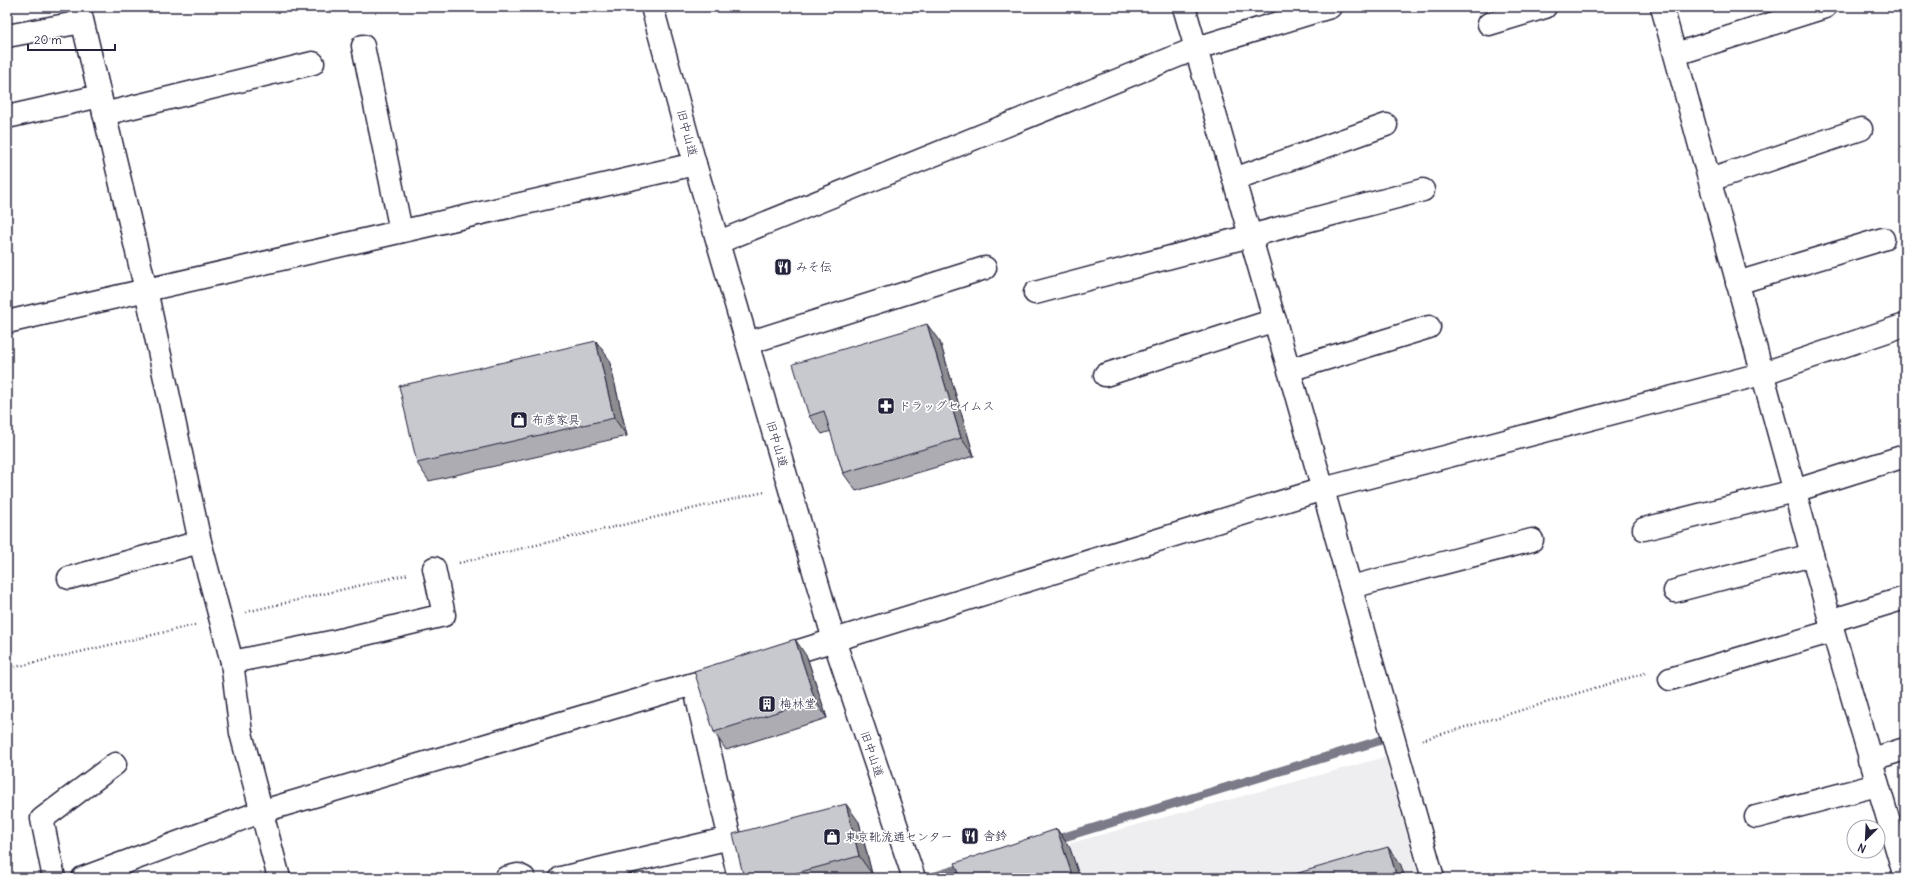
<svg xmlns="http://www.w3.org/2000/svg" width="1912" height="885" font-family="Delius,'Klee One',sans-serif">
<rect width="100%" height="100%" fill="#fff"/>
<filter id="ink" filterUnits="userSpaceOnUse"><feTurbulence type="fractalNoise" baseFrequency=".025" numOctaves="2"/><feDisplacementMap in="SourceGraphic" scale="8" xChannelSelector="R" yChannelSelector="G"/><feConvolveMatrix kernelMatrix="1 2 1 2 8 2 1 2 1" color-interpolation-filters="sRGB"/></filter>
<g filter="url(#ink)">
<path fill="#eeeef1" d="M1385 757 1419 878 947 877Z"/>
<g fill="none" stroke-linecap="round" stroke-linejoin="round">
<g stroke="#7a7a88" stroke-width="9">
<path d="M1051 841 1385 739"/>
<path d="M929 878 968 866"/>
</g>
<defs>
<g id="minor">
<path d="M79 7 146 290 200 542 232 662 241 733 279 878"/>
<path d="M1184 7 1289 370 1433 878"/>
<path d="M1662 7 1833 631 1905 877"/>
<path d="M1489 24 1545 7"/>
<path d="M7 36 82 22"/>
<path d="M363 46 401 231"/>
<path d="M1676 54 1825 7"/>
<path d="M104 114 313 63"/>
<path d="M7 117 100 96"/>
<path d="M1234 179 1386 125"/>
<path d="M1710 180 1861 129"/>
<path d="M719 242 1197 48 1330 7"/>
<path d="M1737 283 1883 239"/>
<path d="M1035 293 1423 190"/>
<path d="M7 322 695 164"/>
<path d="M748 343 985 268"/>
<path d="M1289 370 1429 327"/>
<path d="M1105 375 1275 320"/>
<path d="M1644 529 1794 491 1905 456"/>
<path d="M69 578 200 542"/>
<path d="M1351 587 1532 540"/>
<path d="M1675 591 1812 555"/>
<path d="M1830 621 1905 598"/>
<path d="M773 659 1323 489 1761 374 1905 325"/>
<path d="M232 662 336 641 444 615 434 568"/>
<path d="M1670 679 1833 631"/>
<path d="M694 685 739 878"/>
<path d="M1869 760 1905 749"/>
<path d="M1756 817 1877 785"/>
<path d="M54 878 42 819 115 764"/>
<path d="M83 878 263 811 727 674"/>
<path d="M506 878 518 875 524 878"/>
<path d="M561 878 730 838"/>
</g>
<path id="major" d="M652 7 695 164 834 640 914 878"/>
</defs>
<use href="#minor" stroke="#22223b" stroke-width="25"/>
<use href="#major" stroke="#22223b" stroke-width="25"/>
<g stroke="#22223b" stroke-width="2.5" stroke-dasharray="1 3" stroke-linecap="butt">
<path d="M459 563 764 492"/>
<path d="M246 612 409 574"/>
<path d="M7 669 195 625"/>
<path d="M1422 740 1645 673"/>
</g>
<use href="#minor" stroke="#fff" stroke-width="22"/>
<use href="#major" stroke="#fff" stroke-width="22"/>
</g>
<g fill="#acacb2" stroke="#22223b">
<path d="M940 342 974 456 856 491 843 473 831 431 822 434 809 416Z"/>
<path d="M609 359 627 436 429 481 417 463Z"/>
<path d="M807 657 827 718 726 750 714 732Z"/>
<path d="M859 822 872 874 857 878H744Z"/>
</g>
<g fill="#8c8c91" stroke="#22223b">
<path d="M927 324 940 342 974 456 961 438Z"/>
<path d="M596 341 609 359 627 436 614 418Z"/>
<path d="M795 639 807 657 827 718 815 700Z"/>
<path d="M846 804 859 822 872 874 859 856Z"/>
<path d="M1057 829 1070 848 1080 878H1073Z"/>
<path d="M1388 847 1401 865 1405 878H1397Z"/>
</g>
<g fill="#c8c8cf" stroke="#22223b">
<path d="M927 324 961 438 843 473 824 411 809 416 793 364Z"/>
<path d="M596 341 614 418 417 463 399 386Z"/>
<path d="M795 639 815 700 714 732 694 671Z"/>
<path d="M846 804 859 856 778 878H744L733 834Z"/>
<path d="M1057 829 1073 878H961L955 863Z"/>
<path d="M1388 847 1397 878H1281Z"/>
</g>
</g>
<defs>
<symbol id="restaurant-square" viewBox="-11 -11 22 22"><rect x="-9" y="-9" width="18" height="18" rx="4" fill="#22223b" stroke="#fff"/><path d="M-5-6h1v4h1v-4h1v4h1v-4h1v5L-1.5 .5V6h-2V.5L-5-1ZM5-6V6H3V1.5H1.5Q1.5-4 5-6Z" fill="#fff"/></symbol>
<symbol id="pharmacy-square" viewBox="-11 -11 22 22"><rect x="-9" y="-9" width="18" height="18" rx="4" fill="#22223b" stroke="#fff"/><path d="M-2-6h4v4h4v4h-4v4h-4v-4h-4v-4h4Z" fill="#fff"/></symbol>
<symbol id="shop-square" viewBox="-11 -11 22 22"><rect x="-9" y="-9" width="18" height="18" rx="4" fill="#22223b" stroke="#fff"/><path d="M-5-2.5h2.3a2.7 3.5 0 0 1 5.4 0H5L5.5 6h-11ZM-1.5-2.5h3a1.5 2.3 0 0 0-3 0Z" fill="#fff"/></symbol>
<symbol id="building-square" viewBox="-11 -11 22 22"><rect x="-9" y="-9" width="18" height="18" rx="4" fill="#22223b" stroke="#fff"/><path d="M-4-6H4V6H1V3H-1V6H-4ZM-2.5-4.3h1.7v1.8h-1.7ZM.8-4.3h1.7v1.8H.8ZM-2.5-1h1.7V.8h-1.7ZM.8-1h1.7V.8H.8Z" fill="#fff"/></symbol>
</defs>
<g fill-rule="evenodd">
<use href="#restaurant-square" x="773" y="257" width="20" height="20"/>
<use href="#pharmacy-square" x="876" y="396" width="20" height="20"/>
<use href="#shop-square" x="509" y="410" width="20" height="20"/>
<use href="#building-square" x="757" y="694" width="20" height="20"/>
<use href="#restaurant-square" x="960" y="826" width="20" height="20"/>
<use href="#shop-square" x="822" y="827" width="20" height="20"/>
</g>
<g text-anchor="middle" stroke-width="3.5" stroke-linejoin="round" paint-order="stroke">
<g font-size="12" fill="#22223b" stroke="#fff">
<text transform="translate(687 133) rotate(75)" y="4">旧中山道</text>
<text transform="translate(777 444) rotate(74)" y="4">旧中山道</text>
<text transform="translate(872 754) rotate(71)" y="4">旧中山道</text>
</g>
<g font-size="12" fill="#22223b" stroke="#fff" text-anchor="start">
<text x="796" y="271">みそ伝</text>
<text x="899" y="410">ドラッグセイムス</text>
<text x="532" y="424">布彦家具</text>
<text x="780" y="708">梅林堂</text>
<text x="983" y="840">舎鈴</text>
<text x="845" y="841">東京靴流通センター</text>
</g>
</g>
<rect width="1912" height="885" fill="none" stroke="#fff" stroke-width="24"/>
<rect x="12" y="12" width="1888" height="861" fill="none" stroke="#22223b" stroke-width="1.5" filter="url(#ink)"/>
<g transform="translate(1866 839) rotate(204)"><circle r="19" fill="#ffffff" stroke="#a7a7b1"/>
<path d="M0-3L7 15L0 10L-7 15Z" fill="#22223b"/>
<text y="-6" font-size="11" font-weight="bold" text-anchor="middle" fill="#22223b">N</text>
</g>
<path d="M28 44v6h87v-6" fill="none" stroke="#22223b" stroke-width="2"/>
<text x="34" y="44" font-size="12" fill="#22223b" stroke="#ffffff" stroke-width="3" paint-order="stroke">20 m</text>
</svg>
